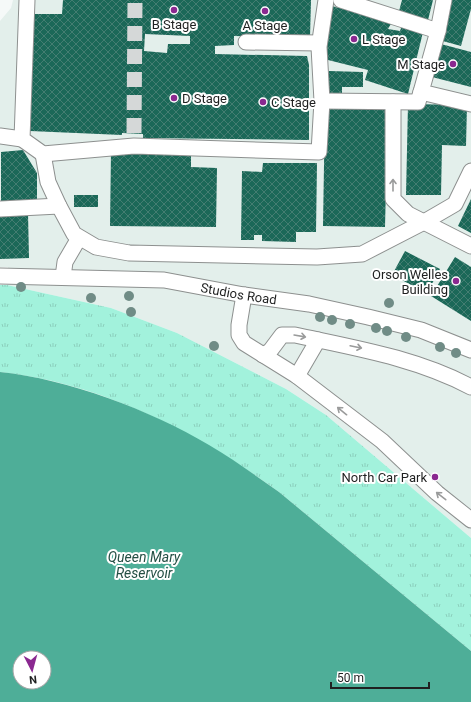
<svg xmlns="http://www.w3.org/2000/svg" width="471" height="702" font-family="Roboto,sans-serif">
<defs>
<pattern id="grass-tufts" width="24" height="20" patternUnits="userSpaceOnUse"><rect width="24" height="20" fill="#a2f2dc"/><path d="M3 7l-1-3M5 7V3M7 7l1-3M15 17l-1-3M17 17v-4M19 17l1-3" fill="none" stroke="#8bcfbc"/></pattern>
<pattern id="building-cross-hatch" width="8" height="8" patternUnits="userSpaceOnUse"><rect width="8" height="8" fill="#1b6858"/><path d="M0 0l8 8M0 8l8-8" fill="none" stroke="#437d71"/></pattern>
</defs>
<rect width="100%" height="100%" fill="#f5f9f8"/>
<path fill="#e3efeb" d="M13 0H471V538L326 415 286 389 177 333 111 308 7 285 8 267H0V21L11 8Z"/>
<path fill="url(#grass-tufts)" d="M0 285H7L111 308 177 333 286 389 326 415 471 538V651L279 492C198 433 102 383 0 372Z"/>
<path fill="#4eae98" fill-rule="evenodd" d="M0 372C68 379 150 410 209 445 233 459 256 476 279 492L471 651V702H0ZM20 658H44V682H20Z"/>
<g fill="url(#building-cross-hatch)" fill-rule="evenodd">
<path d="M63 0H311L310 38 234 36V45L215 46V54L307 56 309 65V140L143 138V134L122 133V135L30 131 31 14H62ZM145 34 190 36V44H168L167 53 144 51Z"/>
<path d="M402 0H433L428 20 399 11Z"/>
<path d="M450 0H471V9L461 46 439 40Z"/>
<path d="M332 6 392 22 388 29 400 31 402 25 423 32 408 94 365 80 368 70 324 59Z"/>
<path d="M441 44 471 52V87L432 77Z"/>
<path d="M329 71 363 72V87H342V95L328 94Z"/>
<path d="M325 104 388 105 385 227 323 226Z"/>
<path d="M408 104 467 105 466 146 442 145 441 195H406Z"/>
<path d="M23 150 37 173V200L1 202V152Z"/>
<path d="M111 151 191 152V167L217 168 216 227 110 226Z"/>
<path d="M263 163H317L316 232H296V242L262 241V235H254V240H241L242 171 262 172Z"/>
<rect x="74" y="195" width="24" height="12"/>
<path d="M471 199V233L458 226Z"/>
<path d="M0 213H28L29 258 0 259Z"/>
<path d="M405 251 440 269 427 293 392 275Z"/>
<path d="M455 257 471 267V321L431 296Z"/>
</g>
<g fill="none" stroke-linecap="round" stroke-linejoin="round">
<path stroke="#d5d8d8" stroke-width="15" stroke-dasharray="15 8" stroke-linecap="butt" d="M134 133 135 0"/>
<defs>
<g id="minor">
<path d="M27 0 22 139 43 154 134 146 319 152 322 101 319 47 326 0"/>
<path d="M341 0 438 31"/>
<path d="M444 0 438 31 421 92 471 104"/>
<path d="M246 42 319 43"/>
<path d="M322 101 418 102 421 92"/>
<path d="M393 102V199L408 214 471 246"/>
<path d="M0 136 22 139"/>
<path d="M43 154 48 182 59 206 74 234 96 247 129 253 317 257 362 254 424 222 455 204 471 171"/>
<path d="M0 209 59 206"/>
<path id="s1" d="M0 276 164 280 244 295 309 304 368 317 421 330 471 350"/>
<path d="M63 277 65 262 79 238"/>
<path d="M244 295 239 325V335L244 343 297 376 382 441 437 493 471 520"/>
<path d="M263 355 270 351 282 335H295C355 348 416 358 471 387"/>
<path d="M297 376 318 340"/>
</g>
</defs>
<use href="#minor" stroke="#8d908f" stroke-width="17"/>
<use href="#minor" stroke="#fff" stroke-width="15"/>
</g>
<g fill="#708c86">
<circle cx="21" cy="287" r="5"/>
<circle cx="129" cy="296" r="5"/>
<circle cx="91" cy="298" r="5"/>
<circle cx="389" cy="303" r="5"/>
<circle cx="131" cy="312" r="5"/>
<circle cx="320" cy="317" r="5"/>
<circle cx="332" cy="320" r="5"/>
<circle cx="350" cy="324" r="5"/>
<circle cx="376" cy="328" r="5"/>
<circle cx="387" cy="331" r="5"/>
<circle cx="406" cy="337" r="5"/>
<circle cx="214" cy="346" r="5"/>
<circle cx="440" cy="347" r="5"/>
<circle cx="456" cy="353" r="5"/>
</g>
<defs><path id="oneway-shaft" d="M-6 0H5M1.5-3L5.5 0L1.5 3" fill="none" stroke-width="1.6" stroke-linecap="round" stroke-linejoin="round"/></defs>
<g stroke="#9a9b9b">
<use href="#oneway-shaft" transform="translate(393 185) rotate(-90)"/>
<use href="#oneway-shaft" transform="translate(300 336) rotate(10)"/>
<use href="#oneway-shaft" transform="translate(356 347) rotate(12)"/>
<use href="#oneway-shaft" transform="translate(342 411) rotate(-141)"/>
<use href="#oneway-shaft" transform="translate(441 496) rotate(-142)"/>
</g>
<g fill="#8a2890" stroke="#fff" stroke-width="1.5">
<circle cx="174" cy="10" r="4"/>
<circle cx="265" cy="11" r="4"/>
<circle cx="354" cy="39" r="4"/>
<circle cx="453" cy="64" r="4"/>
<circle cx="174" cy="98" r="4"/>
<circle cx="263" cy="102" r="4"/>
<circle cx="456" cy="281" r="4"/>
<circle cx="435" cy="477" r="4"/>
</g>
<g text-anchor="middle" stroke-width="4" stroke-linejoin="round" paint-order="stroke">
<g font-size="13" fill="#1f2020" stroke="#fff" text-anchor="start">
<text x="174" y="29" text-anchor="middle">B Stage</text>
<text x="265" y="30" text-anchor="middle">A Stage</text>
<text x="362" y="44">L Stage</text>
<text x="445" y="69" text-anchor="end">M Stage</text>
<text x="182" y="103">D Stage</text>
<text x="271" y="107">C Stage</text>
<text x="448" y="279" text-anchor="end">Orson Welles<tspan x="448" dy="15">Building</tspan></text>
<text x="427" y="482" text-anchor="end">North Car Park</text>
</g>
<g font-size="13" fill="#1f2020" stroke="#fff">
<text dy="5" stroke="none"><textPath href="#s1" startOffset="240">Studios Road</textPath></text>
</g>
<g font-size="14" font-style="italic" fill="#255045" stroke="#fff">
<text x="144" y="562">Queen Mary<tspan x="144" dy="16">Reservoir</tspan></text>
</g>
</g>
<g transform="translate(32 670) rotate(174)"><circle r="19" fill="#ffffff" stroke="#a5a6a6"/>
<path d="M0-3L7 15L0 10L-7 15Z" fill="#8a2890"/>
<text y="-6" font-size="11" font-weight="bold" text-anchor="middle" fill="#1f2020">N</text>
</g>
<path d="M331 682v6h98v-6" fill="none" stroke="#1f2020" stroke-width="2"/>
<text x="337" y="682" font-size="12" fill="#1f2020" stroke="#ffffff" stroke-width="3" paint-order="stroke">50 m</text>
</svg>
